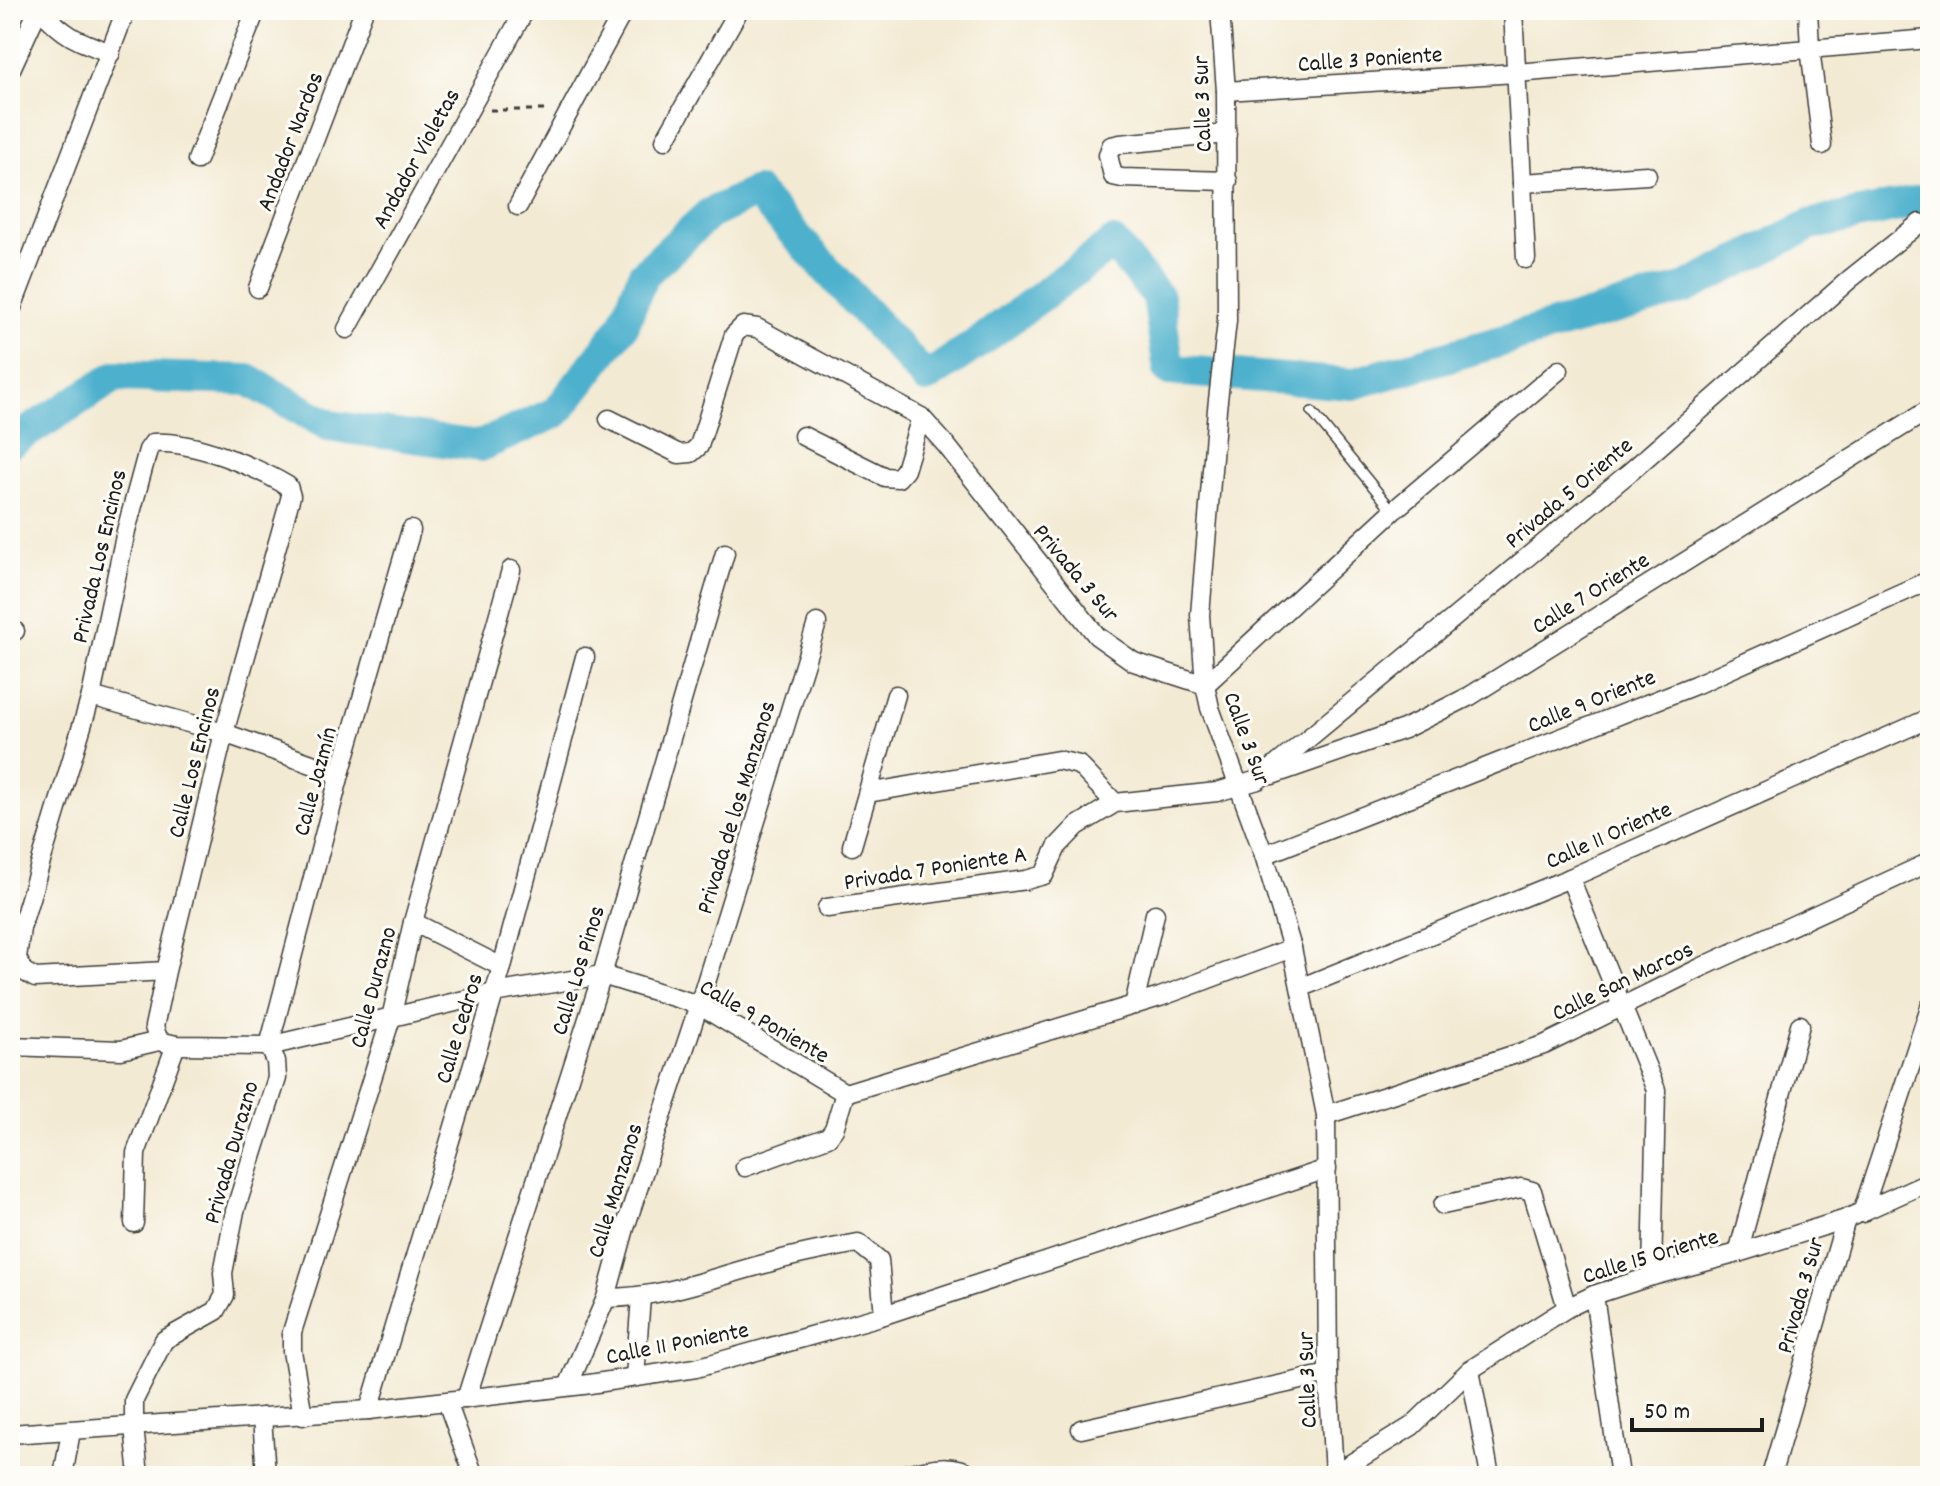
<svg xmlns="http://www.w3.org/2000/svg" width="1940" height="1486" font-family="Dekko,sans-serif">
<rect width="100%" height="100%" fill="#fdfcf7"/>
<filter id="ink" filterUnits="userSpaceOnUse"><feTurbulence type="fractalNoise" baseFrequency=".0125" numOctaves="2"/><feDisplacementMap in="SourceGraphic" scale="16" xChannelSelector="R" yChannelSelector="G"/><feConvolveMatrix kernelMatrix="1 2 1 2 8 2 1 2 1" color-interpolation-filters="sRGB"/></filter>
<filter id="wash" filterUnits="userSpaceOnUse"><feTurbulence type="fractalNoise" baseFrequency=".006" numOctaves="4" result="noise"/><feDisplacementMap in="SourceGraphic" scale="32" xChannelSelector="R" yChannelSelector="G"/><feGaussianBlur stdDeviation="1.8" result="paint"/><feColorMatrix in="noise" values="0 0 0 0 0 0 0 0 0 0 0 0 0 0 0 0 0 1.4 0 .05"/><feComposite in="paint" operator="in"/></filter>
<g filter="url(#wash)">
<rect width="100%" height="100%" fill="#f3ead3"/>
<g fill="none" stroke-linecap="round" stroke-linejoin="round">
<path stroke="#4eb1cd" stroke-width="32" d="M10 443 116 376 248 380 330 426 480 446 557 412 623 326 643 275 709 214 756 192 926 378 982 340 1113 243 1158 297 1169 370 1352 384 1686 288 1810 225 1930 199"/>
</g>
</g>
<g filter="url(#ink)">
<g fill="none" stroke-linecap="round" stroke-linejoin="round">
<defs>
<path id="lane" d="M1312 412 1393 511"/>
<g id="street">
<path d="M41 10C65 37 78 41 111 53"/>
<path d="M1220 10 1226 91 1227 321 1217 409 1200 615 1205 685 1210 708 1264 855 1292 948 1326 1115 1328 1374 1334 1473"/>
<path d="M1513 10 1526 259"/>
<path d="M1808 10 1810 48 1822 145"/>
<path d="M10 71 38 10"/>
<path d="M1226 91 1516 73 1930 39"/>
<path d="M1227 134 1120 144 1111 146 1108 155 1113 176 1122 178 1228 181"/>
<path d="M665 140 739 10"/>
<path d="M197 160 256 10"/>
<path d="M1522 183 1647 175"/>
<path d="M518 206 624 10"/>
<path d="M258 288 364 10"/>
<path d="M10 313 126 10"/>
<path d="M347 329 525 10"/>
<path d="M609 419 679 454 691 453 699 446 734 335 743 326 757 328 921 417 946 445 1097 636 1134 662 1205 685 1393 511 1559 370"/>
<path d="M803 436 885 477 898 478 905 470 921 417"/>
<path d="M10 629 15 631"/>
<path d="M91 696 224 733 340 774"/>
<path d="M1272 775 1404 729 1470 696 1930 409"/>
<path d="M868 793 1058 760 1079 765 1115 803"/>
<path d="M852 846 896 695"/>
<path d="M1264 855 1695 685 1930 580"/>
<path d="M1570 878 1656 1090 1652 1276"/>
<path d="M827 908 1026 880 1044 875 1057 847 1077 826 1115 803 1217 792 1258 780 1630 472 1850 279 1920 223"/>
<path d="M413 922 502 967"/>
<path d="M1302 987 1570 878 1930 718"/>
<path d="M1134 1005 1155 914"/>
<path d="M159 1041 154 1027 166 971 224 733 291 496 288 486C254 466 192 440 153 443L148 450 126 531 91 696 21 928 17 958 23 971 35 978 166 971"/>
<path d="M10 1046 121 1050 159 1041 176 1045 269 1046 494 993 602 975 699 1005 845 1093 1160 997 1292 948"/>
<path d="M1326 1115 1544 1045 1700 968 1930 862"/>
<path d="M745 1167 828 1137 834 1129 845 1093"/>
<path d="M1443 1205 1521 1188 1532 1191 1567 1308"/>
<path d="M1862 1213 1930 1007"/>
<path d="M134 1223 136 1153 176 1045"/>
<path d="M1738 1253 1800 1025"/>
<path d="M1594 1295 1620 1476"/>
<path d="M606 1298C669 1297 709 1278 768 1263 797 1254 828 1249 858 1243L879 1260 884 1315"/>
<path d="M1470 1370 1490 1476"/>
<path d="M635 1377 641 1297"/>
<path d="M568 1386 606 1298 625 1228 699 1005 817 623"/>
<path d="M466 1399 602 975 725 553"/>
<path d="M447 1402 474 1476"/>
<path d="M369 1410 502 967 585 657"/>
<path d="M303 1416 292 1351V1332L391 1018 413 922 511 570"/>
<path d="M262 1417 266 1476"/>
<path d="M1081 1429 1328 1374"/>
<path d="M10 1434 369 1410 583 1385 696 1368 881 1316 1327 1169"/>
<path d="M63 1476 71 1431"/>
<path d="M139 1476 134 1426V1400L164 1340 216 1311 225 1295 223 1273 235 1211 277 1078 276 1061 269 1046 340 774 411 530"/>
<path d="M898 1476C924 1470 950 1460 974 1476"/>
<path d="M1331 1476 1412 1426 1470 1370 1567 1308 1594 1295 1652 1276 1738 1253 1846 1219 1930 1181"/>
<path d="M1771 1476 1846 1219"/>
</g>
</defs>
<use href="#lane" stroke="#3c3b37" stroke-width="12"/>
<use href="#street" stroke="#3c3b37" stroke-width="21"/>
<path stroke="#3c3b37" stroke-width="3" stroke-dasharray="6 6" stroke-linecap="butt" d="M490 110H550"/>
<use href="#lane" stroke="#fff" stroke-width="9"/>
<use href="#street" stroke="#fff" stroke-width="18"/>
</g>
</g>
<g text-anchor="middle" stroke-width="6" stroke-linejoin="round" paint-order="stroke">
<g font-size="24" fill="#1c1c1c" stroke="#fdfcf7">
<text transform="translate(1370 58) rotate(-4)" y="8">Calle 3 Poniente</text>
<text transform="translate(1201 104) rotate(-92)" y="8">Calle 3 Sur</text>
<text transform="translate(289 141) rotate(-69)" y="8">Andador Nardos</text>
<text transform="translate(415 158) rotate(-61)" y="8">Andador Violetas</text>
<text transform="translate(1568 492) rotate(-40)" y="8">Privada 5 Oriente</text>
<text transform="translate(98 556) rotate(-77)" y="8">Privada Los Encinos</text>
<text transform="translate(1077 572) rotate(50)" y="8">Privada 3 Sur</text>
<text transform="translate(1590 592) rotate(-32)" y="8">Calle 7 Oriente</text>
<text transform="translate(1591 700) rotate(-22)" y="8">Calle 9 Oriente</text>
<text transform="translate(1248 738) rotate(70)" y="8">Calle 3 Sur</text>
<text transform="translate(193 762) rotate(-76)" y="8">Calle Los Encinos</text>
<text transform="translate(314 781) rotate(-75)" y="8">Calle Jazmín</text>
<text transform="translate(735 807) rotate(-73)" y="8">Privada de los Manzanos</text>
<text transform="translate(1608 834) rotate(-24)" y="8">Calle 11 Oriente</text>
<text transform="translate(935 867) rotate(-9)" y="8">Privada 7 Poniente A</text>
<text transform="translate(577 970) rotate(-73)" y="8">Calle Los Pinos</text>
<text transform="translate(1622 980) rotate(-26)" y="8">Calle San Marcos</text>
<text transform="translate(372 987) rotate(-75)" y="8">Calle Durazno</text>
<text transform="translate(765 1020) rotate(30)" y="8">Calle 9 Poniente</text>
<text transform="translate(458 1028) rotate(-73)" y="8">Calle Cedros</text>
<text transform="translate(230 1152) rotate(-74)" y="8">Privada Durazno</text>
<text transform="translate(614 1190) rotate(-73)" y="8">Calle Manzanos</text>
<text transform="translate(1650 1255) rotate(-17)" y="8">Calle 15 Oriente</text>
<text transform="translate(1799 1295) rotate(-74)" y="8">Privada 3 Sur</text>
<text transform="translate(677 1342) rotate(-11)" y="8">Calle 11 Poniente</text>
<text transform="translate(1306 1380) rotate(-92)" y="8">Calle 3 Sur</text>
</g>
</g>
<rect width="1940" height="1486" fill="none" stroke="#fdfcf7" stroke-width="40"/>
<path d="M1632 1418v12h130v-12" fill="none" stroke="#1c1c1c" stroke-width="4"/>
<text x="1644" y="1418" font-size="24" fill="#1c1c1c" stroke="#fdfcf7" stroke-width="6" paint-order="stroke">50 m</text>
</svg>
